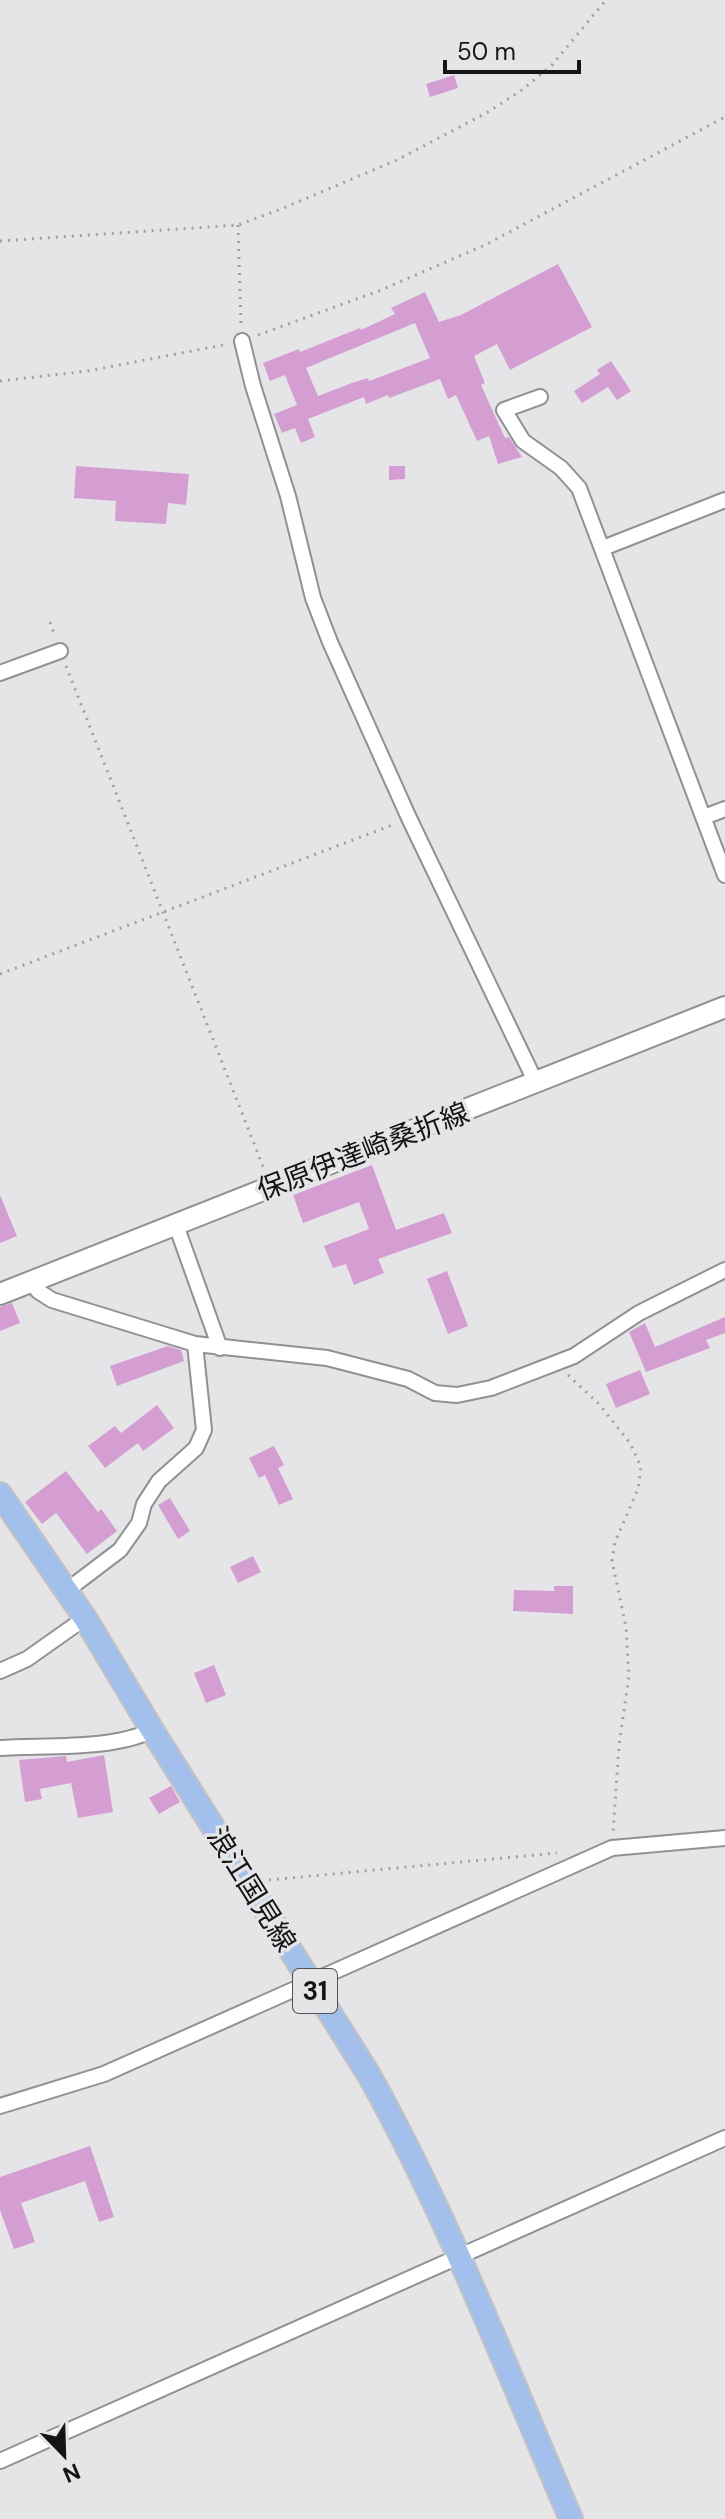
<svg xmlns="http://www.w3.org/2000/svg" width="725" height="2519" font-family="'DM Sans','Noto Sans JP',sans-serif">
<rect width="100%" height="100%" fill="#e5e5e8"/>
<g fill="#d59ed2" fill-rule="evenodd">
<path d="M454 75 458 88 430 97 426 84Z"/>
<path d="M558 264 592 327 510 370 497 344 474 356 485 383 481 385 505 438 509 437 522 457 498 464 489 436 477 441 456 395 448 399 440 379 389 398 388 395 366 404 364 397 308 419 315 437 301 443 295 428 282 433 274 414 297 405 285 375 270 381 263 363 299 349 300 352 360 328 361 330 395 314 391 308 425 292 439 322 461 315ZM415 323 430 358 369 381 368 378 352 383 318 396 306 368Z"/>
<path d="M611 361 631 391 617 400 608 387 582 403 574 391 600 374 597 370Z"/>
<path d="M76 466 189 474 186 505 168 503 166 524 115 521 116 501 74 498Z"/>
<path d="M389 466H405V479L389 480Z"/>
<path d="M372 1165 396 1230 444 1213 452 1233 378 1259 384 1273 354 1285 346 1264 333 1268 324 1246 369 1229 359 1202 303 1223 293 1195Z"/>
<path d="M0 1195 17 1236 0 1243Z"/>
<path d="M447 1271 468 1326 448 1334 427 1279Z"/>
<path d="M12 1303 20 1323 0 1331V1307Z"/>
<path d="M725 1317V1333L706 1340 710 1348 646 1372 629 1332 645 1323 655 1347Z"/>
<path d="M168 1346 181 1350 184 1361 117 1386 110 1366Z"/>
<path d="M640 1370 650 1394 616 1408 606 1384Z"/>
<path d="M157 1405 174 1428 143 1451 138 1443 105 1468 88 1446 115 1426 121 1433Z"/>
<path d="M274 1446 284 1465 278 1468 293 1499 279 1505 265 1475 259 1478 249 1458Z"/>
<path d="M66 1471 98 1512 101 1509 117 1531 87 1554 56 1513 42 1524 25 1502Z"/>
<path d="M170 1498 190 1531 178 1539 158 1505Z"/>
<path d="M253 1556 261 1572 238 1583 230 1567Z"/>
<path d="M554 1586H573V1614L513 1611 514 1590 554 1591Z"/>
<path d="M214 1665 226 1695 206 1703 194 1673Z"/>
<path d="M104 1755 113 1812 78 1818 71 1783 40 1789 42 1799 25 1802 19 1760 66 1756 67 1762Z"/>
<path d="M171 1786 180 1802 159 1814 149 1798Z"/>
<path d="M90 2146 114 2217 99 2222 85 2181 21 2203 35 2242 14 2249 0 2210V2177Z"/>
</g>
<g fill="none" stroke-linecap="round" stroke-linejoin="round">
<defs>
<g id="street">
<path d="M242 341 253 386 288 496 313 598 330 642 409 818 536 1083"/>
<path d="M540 397 504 410 523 441 561 468 579 488 725 875"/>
<path d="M603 548 725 500"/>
<path d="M0 673 60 651"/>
<path d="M704 817 725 809"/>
<path d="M176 1225 220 1348"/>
<path d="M31 1282 38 1291 52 1300 195 1344 327 1358 408 1379 435 1393 457 1395 491 1388 574 1356 639 1313 725 1270"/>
<path d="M66 1591 120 1550 139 1523 144 1504 159 1481 196 1448 204 1430 195 1344"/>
<path d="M0 1671 27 1659 85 1618"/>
<path d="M0 1748C43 1745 115 1750 152 1730"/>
<path d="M0 2106 104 2074 612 1848 725 1838"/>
<path d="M0 2461 725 2138"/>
</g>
<path id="secondary" d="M0 1294 725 1007"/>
<path id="primary" d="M0 1494 85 1618 152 1730 369 2075C448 2217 507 2370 571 2519"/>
</defs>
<use href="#street" stroke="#919094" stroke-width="18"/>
<use href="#secondary" stroke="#919094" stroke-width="24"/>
<use href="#primary" stroke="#c2c2c2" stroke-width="26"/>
<g stroke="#a09fa2" stroke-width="3" stroke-dasharray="2 6" stroke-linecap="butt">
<path d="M238 225 241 325"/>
<path d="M0 241 238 225 281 209 397 160 488 112 522 90 552 65 606 0"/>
<path d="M258 335 381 290 485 245 725 117"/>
<path d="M0 381 88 371 228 344"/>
<path d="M50 622 55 636"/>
<path d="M66 666 264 1169"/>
<path d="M0 974 395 824"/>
<path d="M568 1375 599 1404 630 1443 641 1467 638 1489 615 1542 612 1561 626 1627 629 1676 619 1745 613 1833"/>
<path d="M269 1880 557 1853"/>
</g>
<use href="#street" stroke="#fff" stroke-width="14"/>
<use href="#secondary" stroke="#fff" stroke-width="20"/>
<use href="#primary" stroke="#a3c0ec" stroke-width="22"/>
</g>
<g text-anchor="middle" stroke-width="7" stroke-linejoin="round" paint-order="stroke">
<rect fill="#e5e5e8" stroke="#535355" stroke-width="2" x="293" y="1969" width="44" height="44" rx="6"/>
<g font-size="26" font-weight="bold" fill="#151416">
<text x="315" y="2000">31</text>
</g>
<g font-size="28" fill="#151416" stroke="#e5e5e8">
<text transform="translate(363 1151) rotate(-21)" y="10">保原伊達崎桑折線</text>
<text transform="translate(252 1889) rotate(58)" y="10">浪江国見線</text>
</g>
</g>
<g transform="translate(64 2455) rotate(157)" stroke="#e5e5e8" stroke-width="6" paint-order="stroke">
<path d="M0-6L14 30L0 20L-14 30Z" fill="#151416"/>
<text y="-12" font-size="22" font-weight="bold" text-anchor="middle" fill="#151416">N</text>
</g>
<path d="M445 60v12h134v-12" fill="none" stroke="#151416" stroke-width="4"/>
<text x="457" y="60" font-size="24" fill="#151416" stroke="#e5e5e8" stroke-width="6" paint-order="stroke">50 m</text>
</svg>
